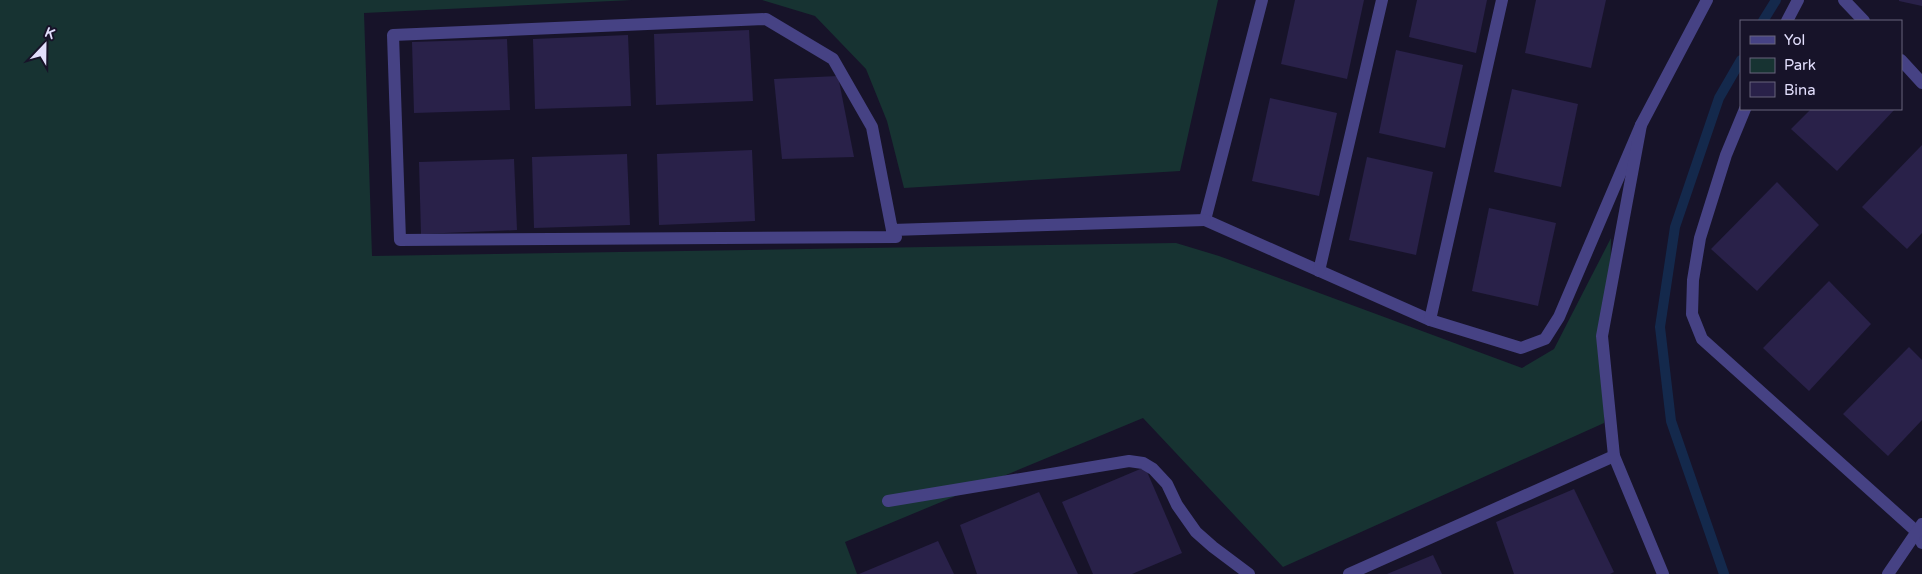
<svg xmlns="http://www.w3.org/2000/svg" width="1922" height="574" font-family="'Varela Round',sans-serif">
<rect width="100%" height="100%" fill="#171329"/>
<g fill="#173332">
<path d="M0 0H632L364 13 372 256 1176 243 1219 256 1522 368 1554 349 1611 238 1610 292 1604 423 1283 567 1143 418 845 542 857 574H0Z"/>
<path d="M762 0H1218L1180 171 904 188 887 121 866 69 815 16Z"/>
</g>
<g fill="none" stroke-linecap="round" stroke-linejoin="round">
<g stroke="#14294c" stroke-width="10">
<path d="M1763 21 1776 0"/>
<path d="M1724 574 1671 421 1660 327 1675 227 1719 98 1741 60"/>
</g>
</g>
<g fill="#292149">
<path d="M1295 0H1364L1347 79 1281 64Z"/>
<path d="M1417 0H1487L1476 53 1409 37Z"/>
<path d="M1536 0H1606L1591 68 1525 53Z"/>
<path d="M1899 0H1922V6L1899 1Z"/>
<path d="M749 30 753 101 656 105 654 34Z"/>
<path d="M628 35 631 106 535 109 533 39Z"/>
<path d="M507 39 510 110 414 113 412 42Z"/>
<path d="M1396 50 1463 65 1445 148 1379 133Z"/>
<path d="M838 76 854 157 782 159 774 79Z"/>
<path d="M1512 89 1578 104 1561 187 1494 172Z"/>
<path d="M1270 98 1337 113 1319 196 1252 181Z"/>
<path d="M1811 109H1895L1837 171 1791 129Z"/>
<path d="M1922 145V233L1907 249 1862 207Z"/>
<path d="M752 150 755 221 659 225 657 154Z"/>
<path d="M627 154 630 225 534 228 532 157Z"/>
<path d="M1367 157 1433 172 1416 255 1349 240Z"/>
<path d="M514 159 517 230 421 234 419 162Z"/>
<path d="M1777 182 1819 225 1757 291 1711 249Z"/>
<path d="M1489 208 1556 223 1538 306 1472 291Z"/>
<path d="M1829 281 1871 324 1809 391 1763 348Z"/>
<path d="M1909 347 1922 360V420L1888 456 1843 414Z"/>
<path d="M1145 467 1182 553 1132 574H1093L1062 502Z"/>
<path d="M1574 489 1614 572 1610 574H1514L1496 522Z"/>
<path d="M1039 492 1078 574H977L960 525Z"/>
<path d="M938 541 954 574H859Z"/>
<path d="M1433 555 1442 574H1387Z"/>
</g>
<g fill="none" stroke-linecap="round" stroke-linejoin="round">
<g stroke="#464284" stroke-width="12">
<path d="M1262 0 1205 220 1430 320 1521 348 1545 339 1559 317 1641 125"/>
<path d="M1844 0 1864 21"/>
<path d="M1787 21 1798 0"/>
<path d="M1901 60 1922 83"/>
<path d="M1745 109 1726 155 1700 238 1693 280 1692 314 1702 339 1917 532 1922 543"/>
<path d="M896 237 400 240 393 35 766 19 833 59 872 127 892 230 1205 220"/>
<path d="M1319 271 1382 0"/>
<path d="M1430 320 1502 0"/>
<path d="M888 501 1129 461 1143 463 1153 469 1167 484 1177 505 1196 532 1213 547 1249 574"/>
<path d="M1349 574 1614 456"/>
<path d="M1663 574 1614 456 1602 336 1641 125 1707 0"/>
<path d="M1888 574 1922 524"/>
</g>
</g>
<rect x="1740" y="20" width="162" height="90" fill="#171329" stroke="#68647d"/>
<rect x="1750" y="36" width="25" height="8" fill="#464284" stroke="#68647d"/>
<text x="1784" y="45" font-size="15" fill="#e2defc">Yol</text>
<rect x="1750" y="58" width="25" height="15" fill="#173332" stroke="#68647d"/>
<text x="1784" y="70" font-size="15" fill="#e2defc">Park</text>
<rect x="1750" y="82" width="25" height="15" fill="#292149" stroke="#68647d"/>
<text x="1784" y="95" font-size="15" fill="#e2defc">Bina</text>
<g transform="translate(45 45) rotate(22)" stroke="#171329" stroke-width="4" paint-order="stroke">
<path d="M0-4L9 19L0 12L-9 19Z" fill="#e2defc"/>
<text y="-8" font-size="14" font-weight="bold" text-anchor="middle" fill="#e2defc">K</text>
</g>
</svg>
